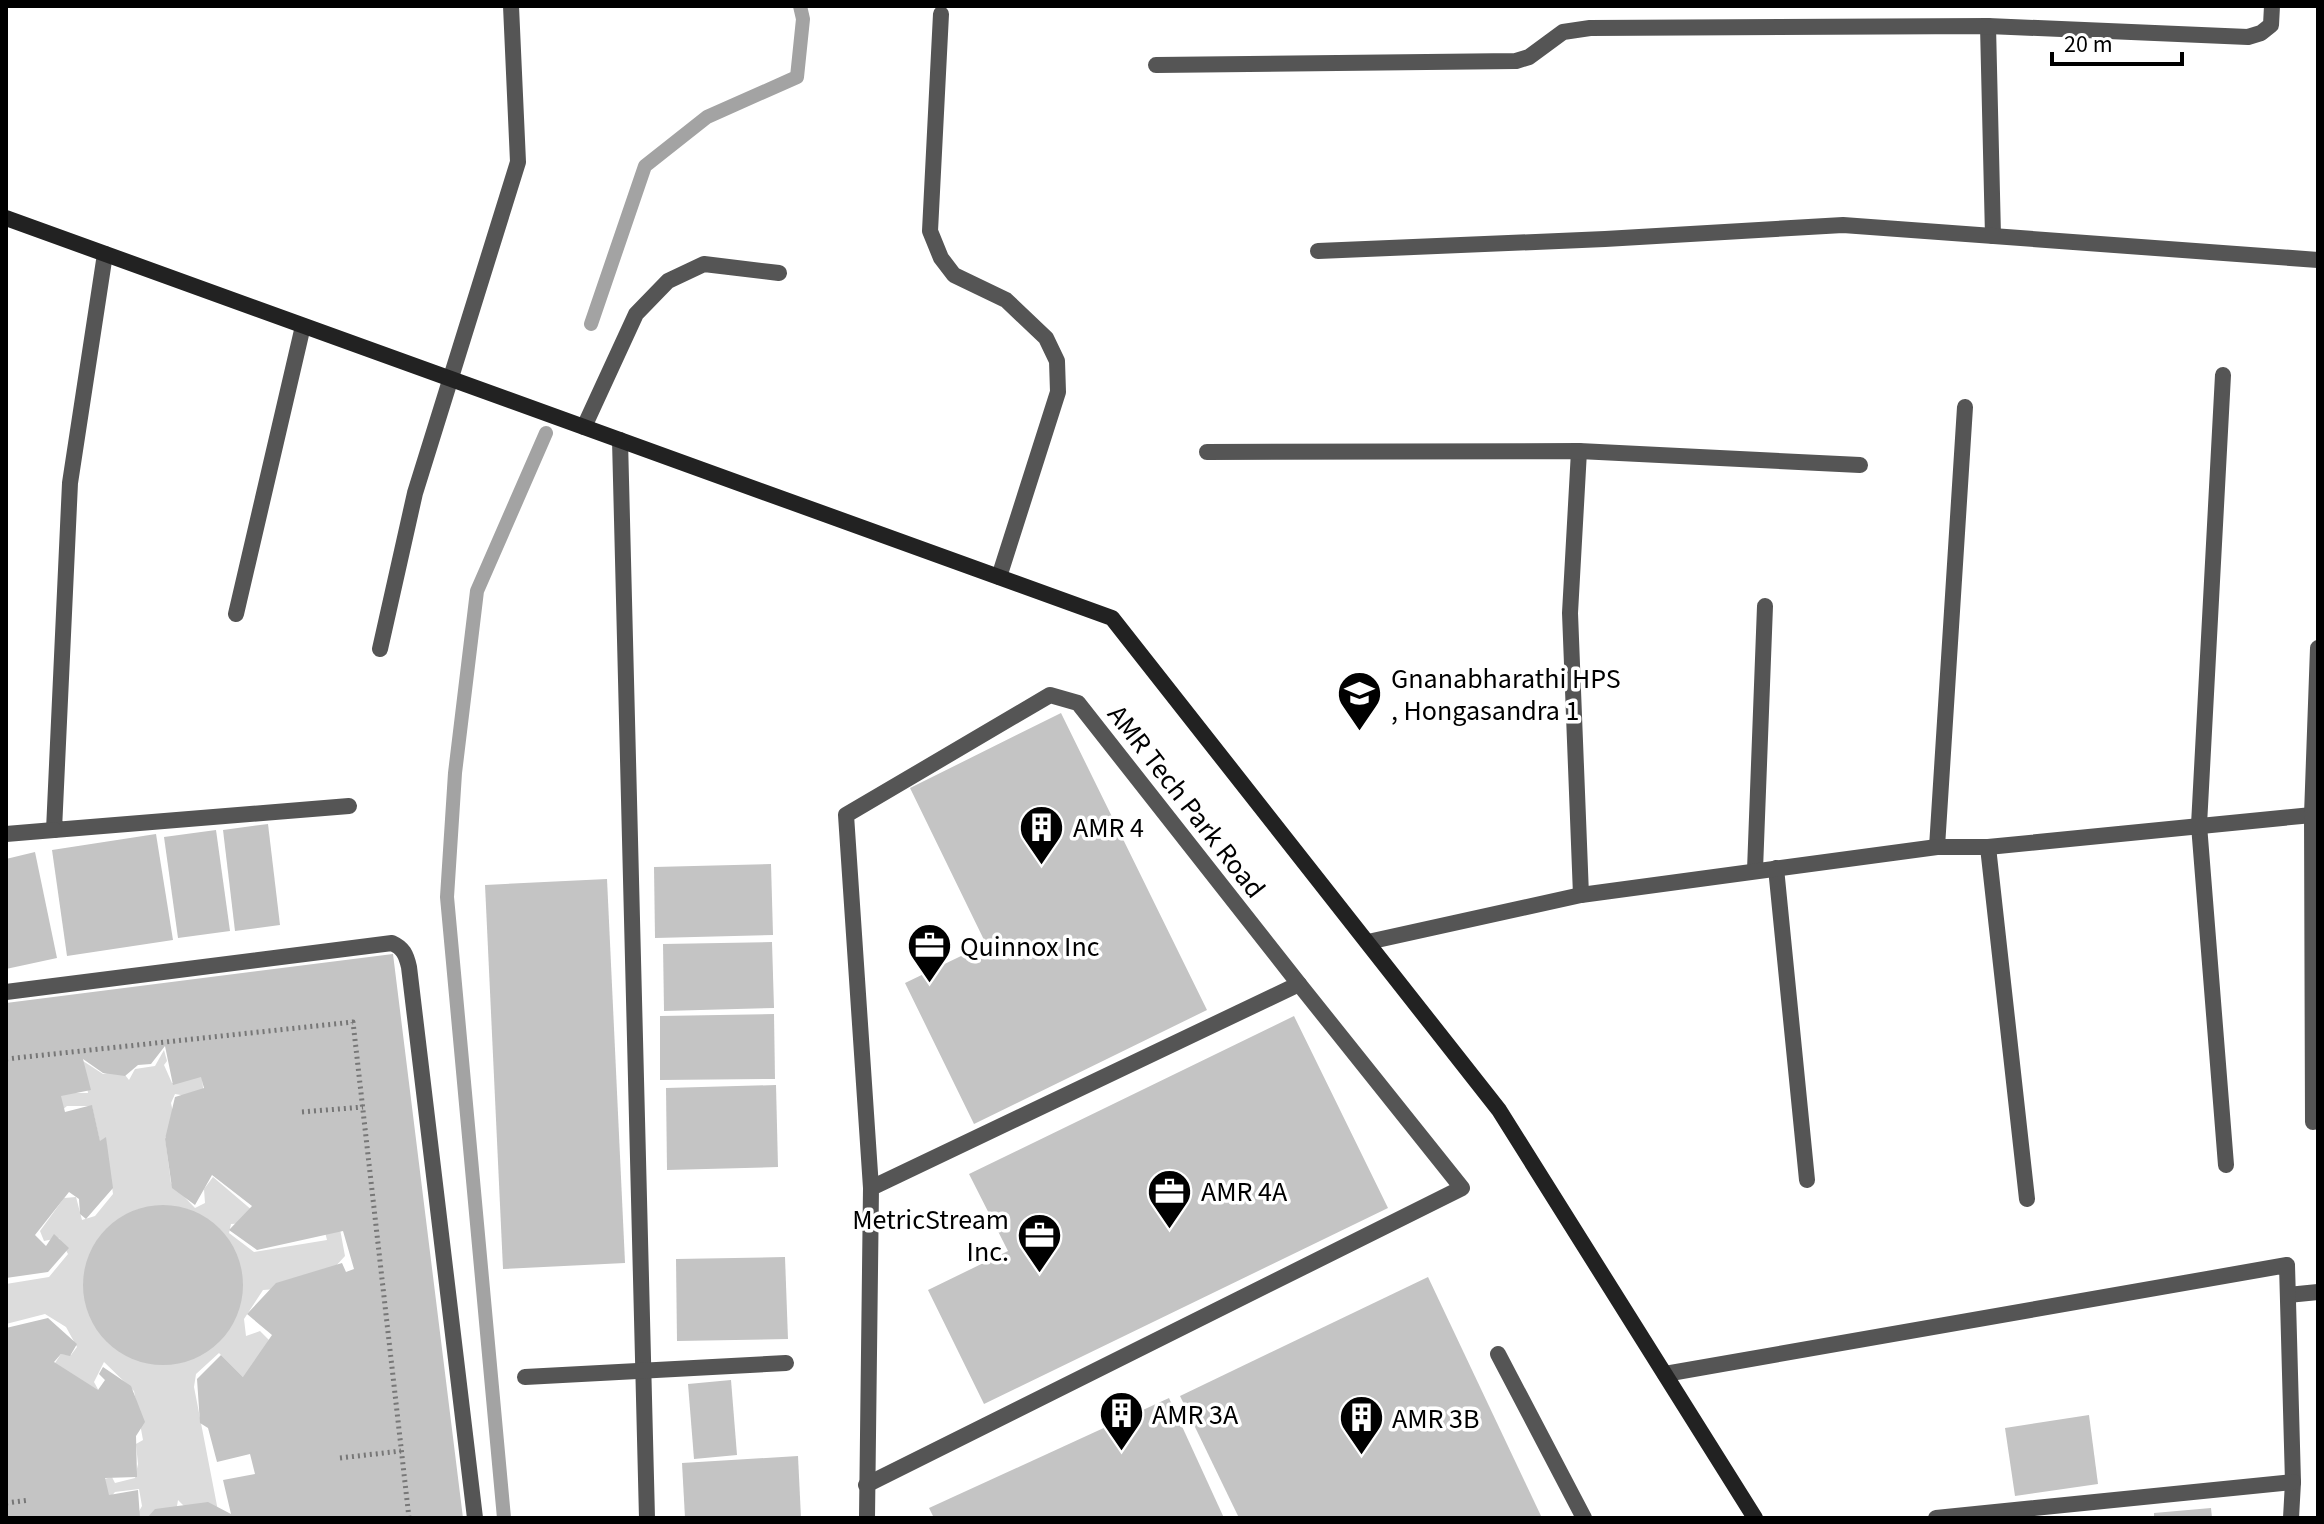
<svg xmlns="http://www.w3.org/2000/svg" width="2324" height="1524" font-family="'Source Sans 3',sans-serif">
<rect width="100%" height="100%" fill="#fff"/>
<path fill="#dcdcdc" d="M164 1050 167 1061 164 1065 172 1083 202 1076 204 1099 175 1094 171 1103 177 1132 165 1137 171 1183 195 1208 205 1203 204 1189 213 1177 253 1211 247 1223 231 1224 229 1233 254 1252 327 1240 325 1232 340 1229 345 1256 334 1268 331 1285 263 1290 244 1319 246 1336 260 1331 269 1340 245 1379 219 1353 196 1374 194 1387 219 1516 188 1510 178 1500 176 1512 139 1518 138 1513 142 1506 139 1489 115 1492 109 1499 104 1479 112 1477 115 1483 135 1478 138 1464 136 1444 143 1440 134 1391 104 1362 94 1382 100 1393 51 1369 61 1354 71 1355 77 1347 66 1327 45 1314 6 1324V1284L49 1277 68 1254 59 1238 44 1241 40 1231 64 1198 76 1197 82 1220 95 1216 113 1194 106 1143 100 1142 92 1106H67L61 1111 57 1093H88L83 1061 103 1074 121 1070 129 1080 135 1069 155 1066Z"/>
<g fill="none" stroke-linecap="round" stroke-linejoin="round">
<g stroke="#a3a3a3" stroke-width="14">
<path d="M591 324 645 166 707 117 797 77 803 19 800 6"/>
<path d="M504 1518 447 897 455 773 477 591 546 433"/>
</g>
</g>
<g fill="#c4c4c4">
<path d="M1061 713 1207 1010 974 1124 905 983 986 944 910 788Z"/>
<path d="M268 824 280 925 235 931 223 830Z"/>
<path d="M216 830 230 931 178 938 164 837Z"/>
<path d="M156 834 173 940 67 956 52 850Z"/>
<path d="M35 852 57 958 6 969V859Z"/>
<path d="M771 864 773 935 655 938 654 867Z"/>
<path d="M607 879 625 1263 503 1269 485 885Z"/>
<path d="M772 942 774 1008 664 1011 663 944Z"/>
<path d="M393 954 463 1518H147L155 1509 208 1502 231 1514 223 1480 255 1474 250 1454 217 1462 208 1428 200 1423 197 1379 221 1355 243 1377 272 1335 247 1314 276 1283 342 1263 346 1272 354 1269 343 1231 257 1250 229 1230 252 1206 212 1175 195 1205 172 1188 165 1139 175 1097 204 1088 201 1077 173 1085 165 1046 151 1064 138 1065 125 1076 103 1073 83 1059 91 1090 61 1096 65 1112 92 1105 100 1141 106 1137 113 1188 86 1219 80 1214 79 1199 69 1192 35 1235 46 1246 54 1234 69 1248 48 1272 6 1278V1003Z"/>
<path d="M774 1014 775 1079 660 1080V1016Z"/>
<path d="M1294 1016 1388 1208 984 1404 928 1290 1008 1251 969 1174Z"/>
<path d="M776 1085 778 1167 667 1170 666 1088Z"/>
<circle cx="163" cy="1285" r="80"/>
<path d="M785 1257 788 1339 677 1341 676 1259Z"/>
<path d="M1428 1277 1542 1518H1239L1180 1396Z"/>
<path d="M48 1318 77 1344 70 1356 61 1354 54 1362 98 1390 105 1380 99 1374 103 1367 131 1386 145 1422 136 1436 137 1477 105 1478 109 1495 138 1490 140 1518H6V1328Z"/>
<path d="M731 1380 737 1455 694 1459 688 1384Z"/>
<path d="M1169 1398 1224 1518H934L929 1508Z"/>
<path d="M2089 1415 2098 1484 2015 1496 2005 1428Z"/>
<path d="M798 1456 801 1518H685L682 1463Z"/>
<path d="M2211 1508 2212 1518H2154V1513Z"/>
</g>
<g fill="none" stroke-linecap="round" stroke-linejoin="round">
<g stroke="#777" stroke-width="5" stroke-dasharray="2 4" stroke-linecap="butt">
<path d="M6 1059 353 1022 409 1518"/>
<path d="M302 1112 363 1107"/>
<path d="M340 1458 401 1451"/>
<path d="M6 1503 29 1500"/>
</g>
<g stroke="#555" stroke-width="16">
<path d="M941 14 930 231 941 258 954 275 1006 300 1046 338 1057 361 1058 392 999 577"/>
<path d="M584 427 636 314 668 281 704 264 779 273"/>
<path d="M1498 1354 1584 1518"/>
<path d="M866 1485 1462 1188 1299 984"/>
<path d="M867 1518 871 1188 846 815 1050 695 1078 703 1299 984 871 1188"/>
</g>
<g stroke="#555" stroke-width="16">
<path d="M1988 26 1993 236"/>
<path d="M1156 65 1516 61 1529 57 1563 32 1590 28 1988 26 2248 37 2261 33 2271 25 2272 6"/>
<path d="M1318 251 1605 239 1843 225 2318 260"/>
<path d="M105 254 70 483 54 830 349 806"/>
<path d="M2223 375 2199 825 2226 1165"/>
<path d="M620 440 647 1518"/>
<path d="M1579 451 1570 613 1581 895"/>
<path d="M1207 452 1579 451 1860 465"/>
<path d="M236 614 303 326"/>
<path d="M380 649 415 493 518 162 511 6"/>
<path d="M6 834 54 830"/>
<path d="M1937 847 1965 407"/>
<path d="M1988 847 2027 1199"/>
<path d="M1776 868 1807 1180"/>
<path d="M1755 870 1765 606"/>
<path d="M1368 942 1581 895 1937 847H1988L2312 815"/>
<path d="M6 992 392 943C403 948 406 954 409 967L475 1518"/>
<path d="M2313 1122 2312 815 2318 648"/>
<path d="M2288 1295 2318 1292"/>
<path d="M1665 1374 2287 1265 2293 1482 2291 1518"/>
<path d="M525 1377 786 1363"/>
<path d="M1936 1518 2293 1482"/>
</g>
<path stroke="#222" stroke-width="16" d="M6 218 1112 618 1499 1110 1755 1518"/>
</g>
<defs>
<symbol id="school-pin" viewBox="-11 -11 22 30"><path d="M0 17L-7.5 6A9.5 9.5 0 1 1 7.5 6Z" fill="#000" stroke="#fff"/><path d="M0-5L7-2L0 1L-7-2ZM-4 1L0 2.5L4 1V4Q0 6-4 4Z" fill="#fff"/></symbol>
<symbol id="building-pin" viewBox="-11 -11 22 30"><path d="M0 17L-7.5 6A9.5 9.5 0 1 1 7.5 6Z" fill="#000" stroke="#fff"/><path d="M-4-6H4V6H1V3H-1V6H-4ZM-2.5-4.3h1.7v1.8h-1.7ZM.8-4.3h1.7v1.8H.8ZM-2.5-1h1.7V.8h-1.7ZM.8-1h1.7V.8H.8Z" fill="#fff"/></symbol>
<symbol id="office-pin" viewBox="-11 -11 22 30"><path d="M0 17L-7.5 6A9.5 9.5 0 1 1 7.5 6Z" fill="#000" stroke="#fff"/><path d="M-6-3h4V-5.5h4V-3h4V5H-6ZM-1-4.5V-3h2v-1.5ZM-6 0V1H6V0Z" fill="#fff"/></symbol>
</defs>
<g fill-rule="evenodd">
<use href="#school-pin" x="1334" y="668" width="51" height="69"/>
<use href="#building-pin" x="1016" y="802" width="51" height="69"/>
<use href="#office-pin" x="904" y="920" width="51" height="69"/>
<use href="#office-pin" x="1144" y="1166" width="51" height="69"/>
<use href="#office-pin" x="1014" y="1210" width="51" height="69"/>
<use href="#building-pin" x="1096" y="1388" width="51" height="69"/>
<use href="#building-pin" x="1336" y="1392" width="51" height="69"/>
</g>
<g text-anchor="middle" stroke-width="7" stroke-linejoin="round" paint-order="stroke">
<g font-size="28" fill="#000" stroke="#fff" text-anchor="start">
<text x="1391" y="688">Gnanabharathi HPS<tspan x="1391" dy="32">, Hongasandra 1</tspan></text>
<text x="1073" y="837">AMR 4</text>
<text x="960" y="956">Quinnox Inc</text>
<text x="1201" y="1201">AMR 4A</text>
<text x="1009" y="1229" text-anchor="end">MetricStream<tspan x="1009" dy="32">Inc.</tspan></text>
<text x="1152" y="1424">AMR 3A</text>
<text x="1392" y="1428">AMR 3B</text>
</g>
<g font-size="28" fill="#000" stroke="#fff">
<text transform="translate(1187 801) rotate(52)" y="10">AMR Tech Park Road</text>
</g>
</g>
<rect width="2324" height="1524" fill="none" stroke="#000000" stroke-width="16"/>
<path d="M2052 52v12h130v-12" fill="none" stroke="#000000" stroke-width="4"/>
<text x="2064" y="52" font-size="24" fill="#000000" stroke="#ffffff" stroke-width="6" paint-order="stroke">20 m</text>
</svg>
